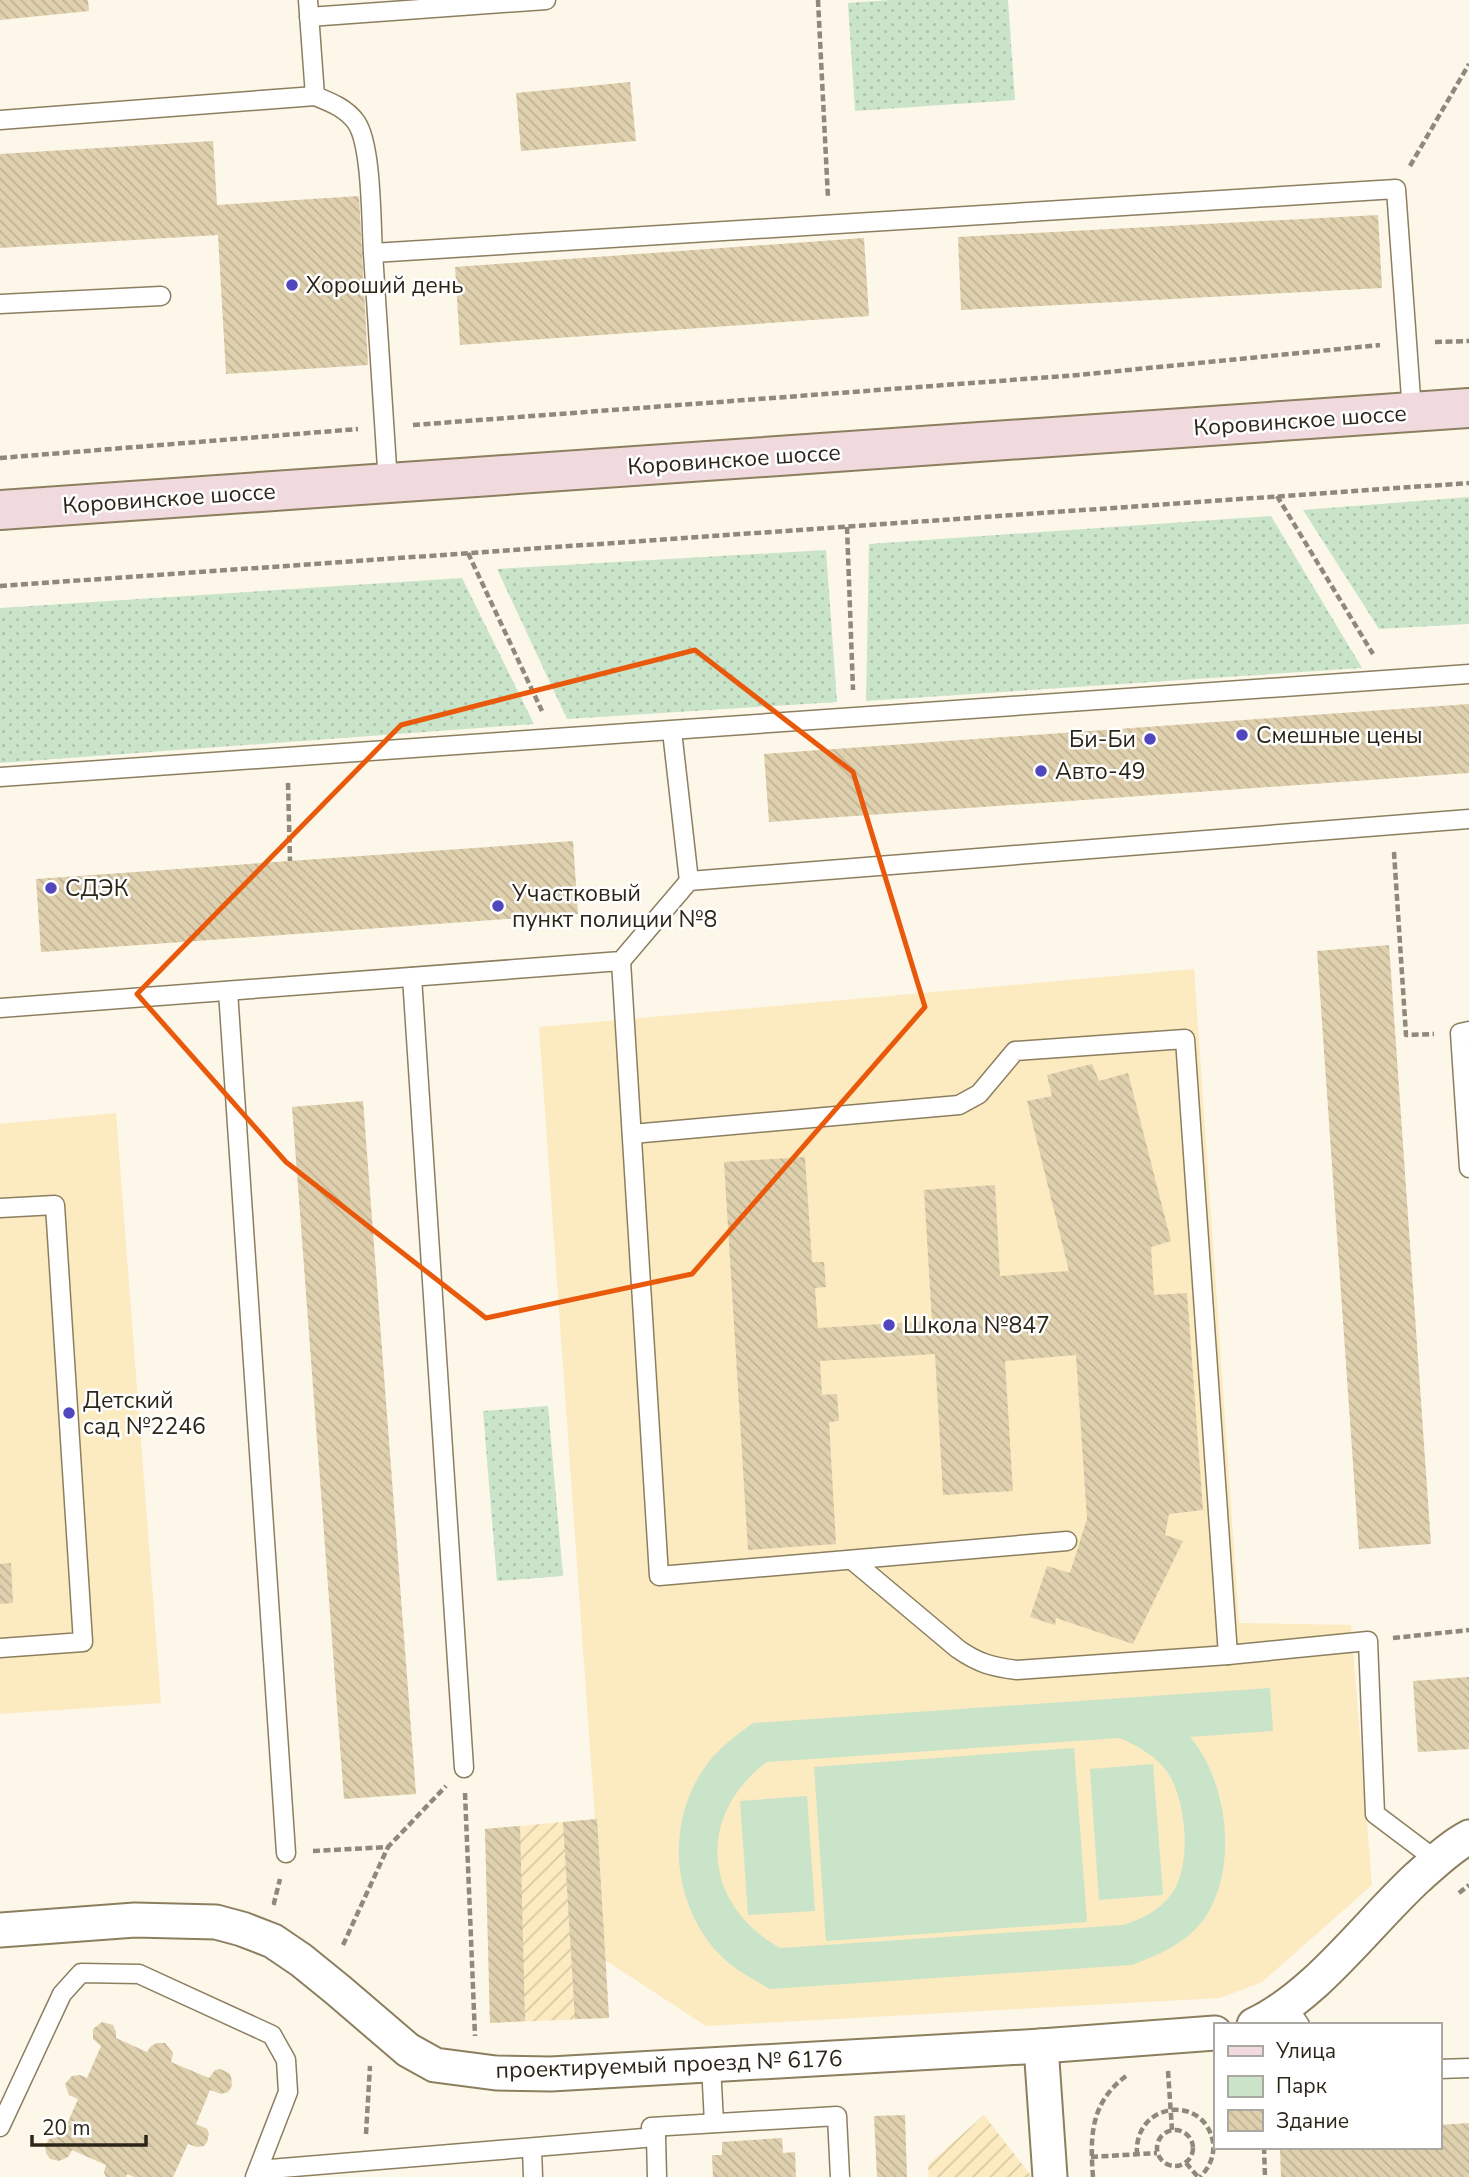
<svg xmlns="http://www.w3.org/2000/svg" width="1469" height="2177" font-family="'Nunito Sans',sans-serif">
<defs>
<pattern id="industrial-furrows" width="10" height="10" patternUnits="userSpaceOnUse" patternTransform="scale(1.75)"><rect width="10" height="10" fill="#fceac0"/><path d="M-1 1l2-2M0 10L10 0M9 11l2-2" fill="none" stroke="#d8c9a4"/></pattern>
<pattern id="green-dots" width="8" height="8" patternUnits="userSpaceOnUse" patternTransform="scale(1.75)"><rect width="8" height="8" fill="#cae4ca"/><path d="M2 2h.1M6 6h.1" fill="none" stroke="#aec3ad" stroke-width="1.8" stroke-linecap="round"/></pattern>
<pattern id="building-back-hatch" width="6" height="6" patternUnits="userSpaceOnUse" patternTransform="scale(1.75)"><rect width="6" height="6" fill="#dfd0ae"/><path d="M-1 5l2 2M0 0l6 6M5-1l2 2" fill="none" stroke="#c0b295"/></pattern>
</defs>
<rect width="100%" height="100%" fill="#fdf7e9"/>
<g fill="url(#industrial-furrows)">
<path d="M597 1819 609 2018 490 2023 485 1829Z"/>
<path d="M984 2115 1032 2177H929L928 2165Z"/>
</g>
<g fill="#fceac0">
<path d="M1194 969 1239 1623 1351 1625 1372 1885 1262 1982 1220 1998 706 2026 605 1960 539 1027Z"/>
<path d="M116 1113 161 1703 0 1714V1124Z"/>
</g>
<g fill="url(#green-dots)">
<path d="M891 0H1008L1015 100 855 111 848 3Z"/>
<path d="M1469 497V624L1379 629 1303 510Z"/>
<path d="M1271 516 1362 668 866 701 869 544Z"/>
<path d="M826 550 837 702 567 719 497 569Z"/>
<path d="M462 578 534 724 0 763V608Z"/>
<path d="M548 1406 563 1576 497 1581 483 1411Z"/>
</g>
<g fill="#cae4ca" fill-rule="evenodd">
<path d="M1270 1688 1273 1731 1190 1737C1228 1781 1239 1869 1204 1919 1187 1943 1158 1955 1132 1965L770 1989C753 1979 735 1970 721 1956 669 1903 664 1815 712 1758 724 1744 738 1734 753 1723ZM1120 1738C1137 1746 1157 1756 1168 1773 1187 1802 1193 1870 1169 1897 1157 1912 1141 1919 1123 1925L780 1948C702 1904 696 1815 767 1762Z"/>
<path d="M1074 1748 1087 1922 826 1941 814 1767Z"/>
<path d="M1153 1764 1163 1895 1099 1900 1090 1769Z"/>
<path d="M807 1796 815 1911 748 1915 740 1801Z"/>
</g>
<g fill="url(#building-back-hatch)">
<path d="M0 0H88L89 11 0 20Z"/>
<path d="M630 82 636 141 521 151 516 93Z"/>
<path d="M213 141 217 205 359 196 368 365 226 374 218 235 0 248V154Z"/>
<path d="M1378 215 1382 288 961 310 958 237Z"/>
<path d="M864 238 869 316 460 345 455 267Z"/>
<path d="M1469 704V773L769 822 764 754Z"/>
<path d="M573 841 578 914 41 952 36 879Z"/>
<path d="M1389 945 1431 1544 1359 1549 1317 951Z"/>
<path d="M1092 1064 1099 1081 1128 1073 1171 1241 1151 1247 1154 1295 1187 1293 1203 1510 1169 1514 1165 1535 1183 1541 1133 1644 1056 1618 1055 1625 1030 1617 1047 1566 1070 1573 1087 1519 1076 1355 1005 1361 1013 1491 943 1495 935 1354 820 1361 822 1395 837 1394 839 1421 829 1422 836 1544 748 1550 724 1162 805 1157 812 1262H824L826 1287 815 1288 818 1328 932 1321 924 1190 995 1185 1000 1276 1069 1271 1027 1101 1052 1096 1047 1075Z"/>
<path d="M363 1101 416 1794 344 1799 292 1107Z"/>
<path d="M11 1563 13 1603 0 1604V1564Z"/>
<path d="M1469 1677V1749L1418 1752 1413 1681Z"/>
<path d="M597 1819 609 2018 575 2019 563 1822Z"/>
<path d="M520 1826 525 2021 490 2023 485 1829Z"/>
<path d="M102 2022 113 2025 116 2032V2038L147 2052 151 2046 157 2043H165L173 2053 171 2062 209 2078 215 2070 220 2069 229 2073 231 2076 232 2086 228 2092 221 2094 210 2090 196 2124 207 2129 209 2134 207 2142 204 2146 197 2147 188 2144 173 2177H134L127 2174 126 2177H106L104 2172 106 2165 72 2150 68 2157 59 2161 50 2159 46 2153 45 2146 49 2139 62 2136 78 2099 69 2095 65 2084 72 2076 80 2075 87 2078 101 2046 93 2039V2029Z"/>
<path d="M905 2115 907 2177H877L874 2116Z"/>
<path d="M1469 2123V2177H1281L1280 2147H1439V2125Z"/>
<path d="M782 2138 783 2153 795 2152 796 2177H713L712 2155H722V2142Z"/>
</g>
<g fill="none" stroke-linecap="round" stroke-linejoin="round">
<defs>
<g id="service">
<path d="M308 0 315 96"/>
<path d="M309 17 546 0"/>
<path d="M0 120 315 96C330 102 346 108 356 122 372 144 371 223 373 253"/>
<path d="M0 304 161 296"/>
<path d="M388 483 373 253 1396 189 1412 412"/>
<path d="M672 731 689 881"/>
<path d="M0 777 1469 674"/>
<path d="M621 961 659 1576 1067 1541"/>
<path d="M412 977 464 1768"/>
<path d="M228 991 286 1853"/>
<path d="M0 1008 621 961 689 881 1469 819"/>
<path d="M1469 1031 1460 1033 1469 1168"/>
<path d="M632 1134 959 1105 979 1094 1015 1051 1185 1039 1228 1655"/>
<path d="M0 1208 55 1205 83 1642 0 1648"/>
<path d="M852 1560 958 1649C978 1663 992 1667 1017 1670L1228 1655 1368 1641 1375 1814 1436 1860"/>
<path d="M1287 2006 1300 2025"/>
<path d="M711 2065 714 2123"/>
<path d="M1439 2069 1469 2068"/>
<path d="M0 2127 62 1994 81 1973 139 1974 272 2035 286 2060 288 2092 255 2177"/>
<path d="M532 2149 533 2177"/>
<path d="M258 2170 656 2137"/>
<path d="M657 2177 656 2137 651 2127 837 2116 840 2177"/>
</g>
<g id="minor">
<path d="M0 1930 135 1920 216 1922 242 1929 273 1941 301 1960 338 1990 408 2050 435 2065 496 2073 551 2074 1041 2046 1215 2033"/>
<path d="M1254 2025C1317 1995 1367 1924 1418 1877 1434 1863 1450 1847 1469 1837"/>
<path d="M1041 2046 1050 2177"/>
</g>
<path id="secondary" d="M0 510 1469 408"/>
</defs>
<use href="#service" stroke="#8c7f5f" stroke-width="21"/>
<use href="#minor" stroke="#8c7f5f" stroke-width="37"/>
<use href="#secondary" stroke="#8c7f5f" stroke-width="42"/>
<g stroke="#8f897b" stroke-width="4.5" stroke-dasharray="7 3.5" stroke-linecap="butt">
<path d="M818 0 828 198"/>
<path d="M1410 166 1469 64"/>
<path d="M1435 342 1469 341"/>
<path d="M413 425 1078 375 1380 345"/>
<path d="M0 458 358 429"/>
<path d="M1277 496 1373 654"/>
<path d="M847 527 853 690"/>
<path d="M468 553 542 711"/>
<path d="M0 586 1469 483"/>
<path d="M288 783 290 861"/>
<path d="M1394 852 1406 1035 1434 1034"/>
<path d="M1393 1638 1469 1630"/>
<path d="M465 1793 475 2036"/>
<path d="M313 1851 388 1847 446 1786"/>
<path d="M1459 1893 1469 1885"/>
<path d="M276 1903H274L280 1879"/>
<path d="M343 1945 388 1847"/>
<path d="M1168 2071 1172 2130"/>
<circle cx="1175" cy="2148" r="18"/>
<path d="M366 2134 370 2066"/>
<path d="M1264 2147 1265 2177"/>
<path d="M1137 2155C1133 2102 1204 2093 1213 2142 1215 2156 1209 2168 1200 2177"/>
<path d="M1091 2157 1157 2153"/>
<path d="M1186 2163 1198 2177"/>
<path d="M1093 2177C1090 2137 1090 2103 1126 2076"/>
</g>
<use href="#service" stroke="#fff" stroke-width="18"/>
<use href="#minor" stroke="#fff" stroke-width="33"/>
<use href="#secondary" stroke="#f1dade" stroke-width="38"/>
</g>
<path fill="none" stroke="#e8590c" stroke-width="5" stroke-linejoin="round" d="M695 650 853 772 925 1007 692 1274 486 1318 286 1162 137 994 401 725Z"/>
<g fill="#5047be" stroke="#fff" stroke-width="2.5">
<circle cx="292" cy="285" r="7"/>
<circle cx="1242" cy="735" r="7"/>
<circle cx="1150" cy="739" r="7"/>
<circle cx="1041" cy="771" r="7"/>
<circle cx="51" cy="888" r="7"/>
<circle cx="498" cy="906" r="7"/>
<circle cx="889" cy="1325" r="7"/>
<circle cx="69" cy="1413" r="7"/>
</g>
<g text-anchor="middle" stroke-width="5" stroke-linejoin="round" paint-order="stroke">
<g font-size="23" fill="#2c2619" stroke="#fff" text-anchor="start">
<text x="306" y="293">Хороший день</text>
<text x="1256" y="743">Смешные цены</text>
<text x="1136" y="747" text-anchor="end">Би-Би</text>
<text x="1055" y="779">Авто-49</text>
<text x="65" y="896">СДЭК</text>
<text x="512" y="901">Участковый<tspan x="512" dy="26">пункт полиции №8</tspan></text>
<text x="903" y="1333">Школа №847</text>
<text x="83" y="1408">Детский<tspan x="83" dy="26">сад №2246</tspan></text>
</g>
<g font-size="23" fill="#2c2619" stroke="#fff">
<text transform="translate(1300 420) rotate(-4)" y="8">Коровинское шоссе</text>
<text transform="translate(734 459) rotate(-4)" y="8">Коровинское шоссе</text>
<text transform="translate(169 498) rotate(-4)" y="8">Коровинское шоссе</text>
<text transform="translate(669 2064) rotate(-2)" y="8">проектируемый проезд № 6176</text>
</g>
</g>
<rect x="1214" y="2023" width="228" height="126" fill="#ffffff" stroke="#aba8a3" stroke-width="2"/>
<rect x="1228" y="2046" width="35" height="10" fill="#f1dade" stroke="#aba8a3" stroke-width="2"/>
<text x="1276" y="2058" font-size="21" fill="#2c2619">Улица</text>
<rect x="1228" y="2076" width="35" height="21" fill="#cae4ca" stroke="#aba8a3" stroke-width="2"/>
<text x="1276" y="2093" font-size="21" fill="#2c2619">Парк</text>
<rect x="1228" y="2110" width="35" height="21" fill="url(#building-back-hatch)" stroke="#aba8a3" stroke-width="2"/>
<text x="1276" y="2128" font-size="21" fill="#2c2619">Здание</text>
<path d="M32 2135v10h114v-10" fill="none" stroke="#2c2619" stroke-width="3.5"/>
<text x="42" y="2135" font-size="21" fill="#2c2619" stroke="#ffffff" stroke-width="5" paint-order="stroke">20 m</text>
</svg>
